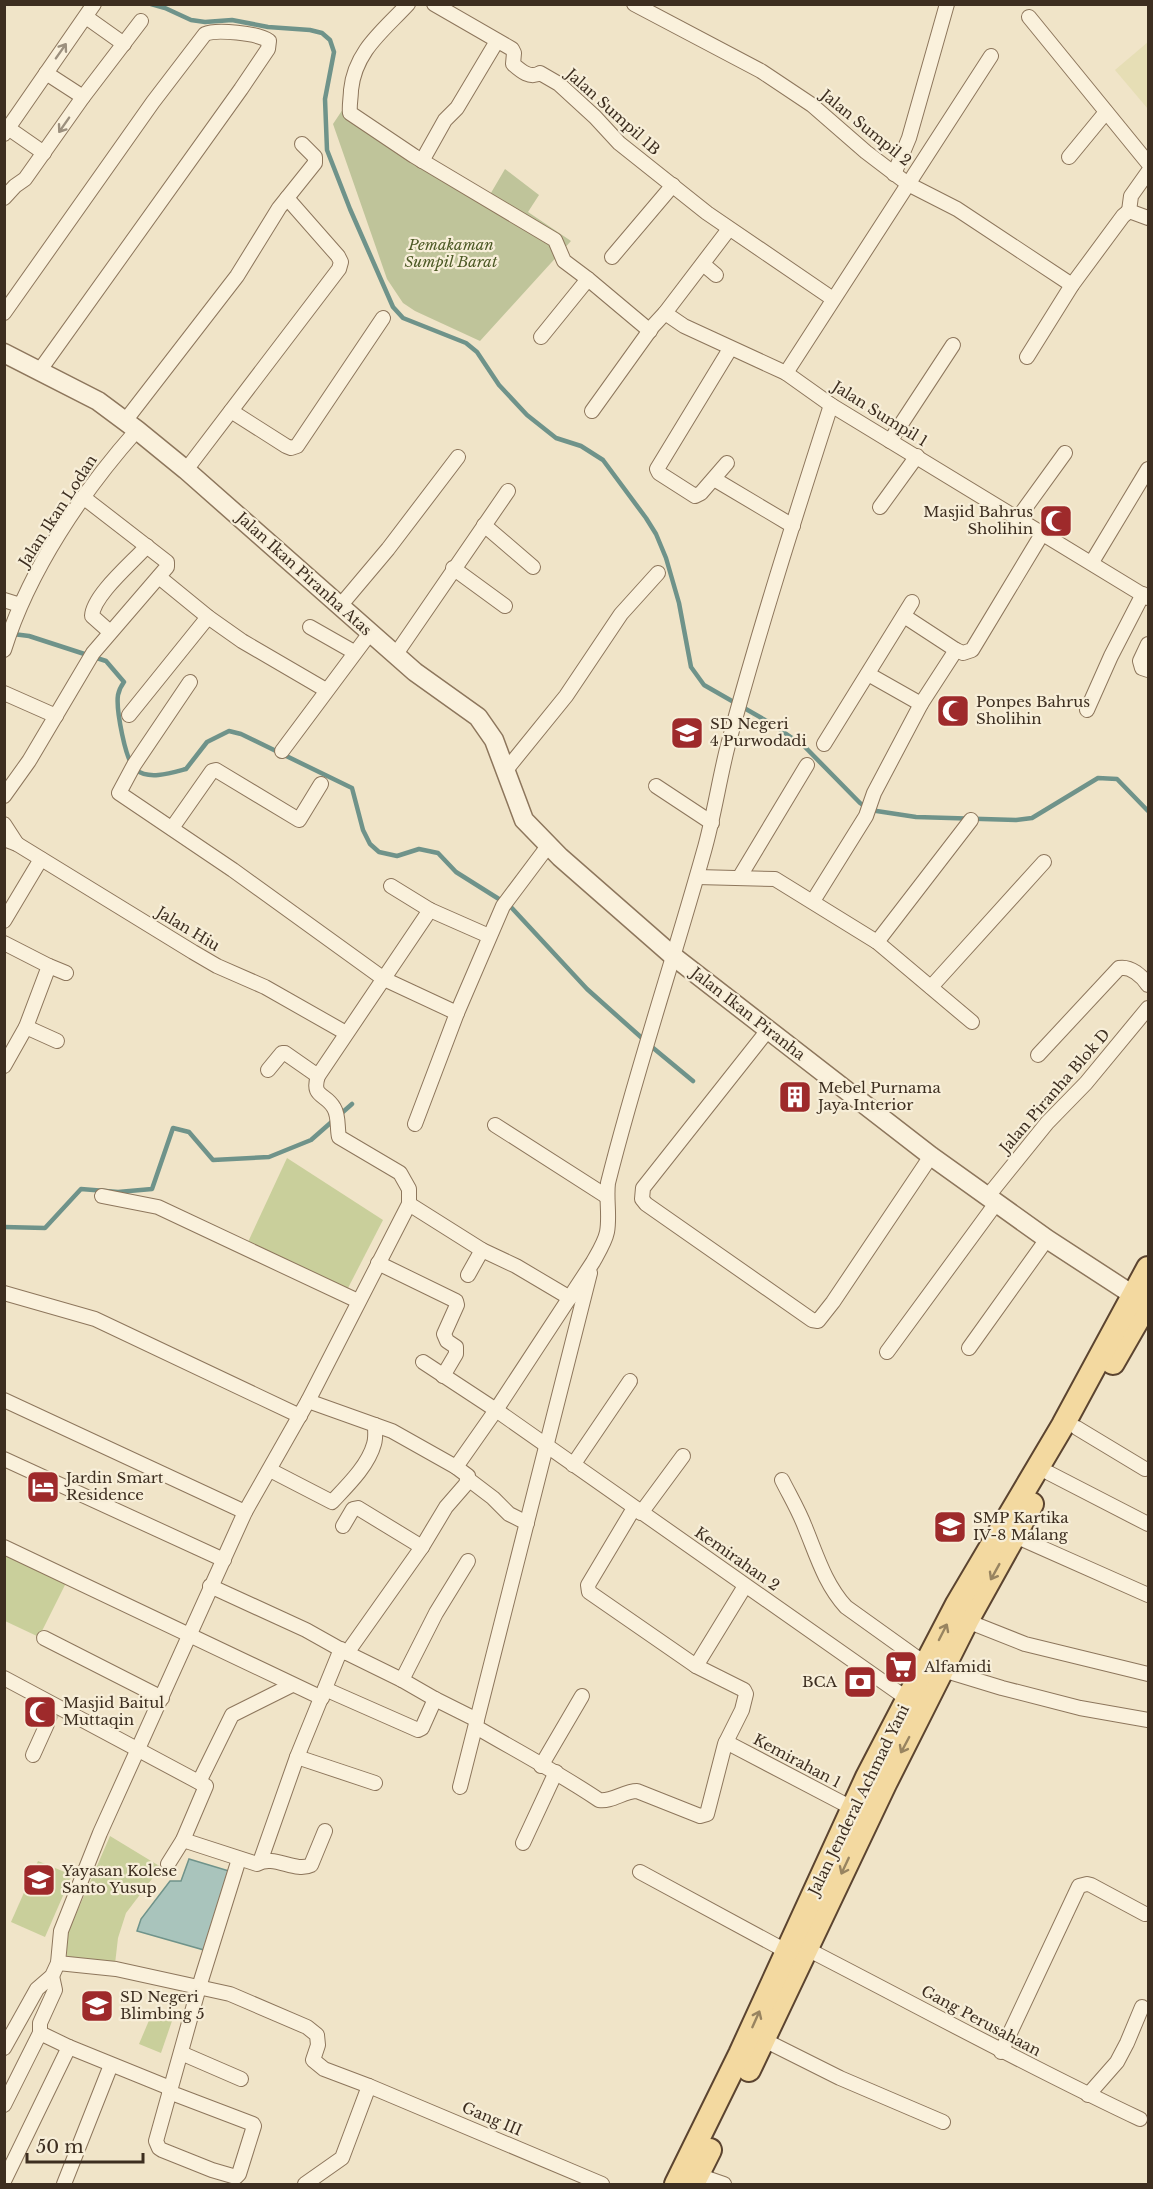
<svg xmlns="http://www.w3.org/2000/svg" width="1153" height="2189" font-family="'Libre Baskerville',serif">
<rect width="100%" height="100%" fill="#f0e4c8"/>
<path fill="#e6deb5" d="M1148 42V109L1115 70Z"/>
<g fill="#c9cf9b">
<path d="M287 1158 383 1220 347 1290 248 1242Z"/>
<path d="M4 1549 68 1579 39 1637 5 1621Z"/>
<path d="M110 1836 161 1867 126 1913 118 1938 115 1964 67 1961V1935Z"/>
<path d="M38 1861 72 1875 45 1937 11 1922Z"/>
<path d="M153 2011 173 2018 161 2053 139 2044Z"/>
</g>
<path fill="#bfc49a" d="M345 106 488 198 505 169 539 195 528 212 571 241 480 341 415 311 403 303 387 279 333 124Z"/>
<path fill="#a9c4bc" stroke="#6f938a" stroke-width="1.5" d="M189 1859 229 1871 204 1950 137 1931 141 1919 170 1881H181Z"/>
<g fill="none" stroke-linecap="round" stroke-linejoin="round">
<g stroke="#6f938a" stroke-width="4.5">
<path d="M151 4 165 8 191 20 205 22 232 20 268 27 310 30 322 33 330 40 334 52 325 99 327 150 350 209 393 307 403 318 466 343 477 352 499 385 527 415 556 438 581 446 603 460 646 518 656 534 666 558 679 603 691 667 704 685 772 724 805 747 860 803 870 810 916 817 1016 820 1032 818 1098 778 1117 779 1148 811"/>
<path d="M13 634 29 636 106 661 124 682C121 686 119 690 118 695 116 708 125 762 136 770 149 780 171 773 186 769L207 742 229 731 241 734 352 788 363 830 370 844 379 852 397 856 419 849 438 853 456 872 510 906 587 989 652 1047 693 1081"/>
<path d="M4 1227 45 1228 81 1189 118 1192 152 1189 173 1128 189 1132 213 1160 269 1157 311 1140 352 1104"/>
</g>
<path stroke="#ccc0a6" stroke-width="14" stroke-dasharray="14 7" stroke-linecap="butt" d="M47 1724 54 1710"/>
<defs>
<g id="minor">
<path d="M408 4C383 31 355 51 351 90 351 97 349 106 350 113L414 156 555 240 564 261 588 279"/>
<path d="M434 4 512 49 514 53 513 64C521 71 530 79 540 73L559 84 595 117 619 143 707 213 833 299"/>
<path d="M634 4 761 71 812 105 866 152 908 184 957 209 1072 285"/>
<path d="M86 17 124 44"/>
<path d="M1029 17 1148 163"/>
<path d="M46 73 83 97"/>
<path d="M8 128 44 153"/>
<path d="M4 134 94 4"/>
<path d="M1069 157 1106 112"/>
<path d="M422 161 445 120 457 108 497 41"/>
<path d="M894 174 909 138 947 4"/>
<path d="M4 198 15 186 25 179 83 97 141 21"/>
<path d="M1129 211 1131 196 1148 172"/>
<path d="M612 257 673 185"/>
<path d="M703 264 716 275"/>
<path d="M4 313 153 102 205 34C216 29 258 33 269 41L268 49 241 89 40 370"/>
<path d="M665 313 729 229"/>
<path d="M541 337 588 279 650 331"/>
<path d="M1027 357 1072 285 1123 216 1129 211 1148 218"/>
<path d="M786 373 991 56"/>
<path d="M231 411 286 446 291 448 297 446 383 318"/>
<path d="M592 411 653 326 665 313 684 326 786 373 831 405 1148 598"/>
<path d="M125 421 237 276 279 208 315 163V157L302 144"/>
<path d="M890 441 953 345"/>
<path d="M727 463 701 493 695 496 659 473 657 469 730 349"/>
<path d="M186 470 339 269 341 262 338 256 287 198"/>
<path d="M714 479 793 526"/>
<path d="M880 507 917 456"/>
<path d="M1018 518 1065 453"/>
<path d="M484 525 533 567"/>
<path d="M1092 562 1148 469"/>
<path d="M453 568 505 606"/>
<path d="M159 577 208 617 242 641 326 690"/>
<path d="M4 600 20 605"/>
<path d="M340 606 388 549 458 457"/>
<path d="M904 616 956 650 963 653 972 650 1042 534"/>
<path d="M310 627 354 652"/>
<path d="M110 632 92 616C93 595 133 562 147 546"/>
<path d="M1148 644 1140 661 1142 668 1148 670"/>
<path d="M4 650C29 570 82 492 137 430"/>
<path d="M396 654 508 491"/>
<path d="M868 674 921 704"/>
<path d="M190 682 134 765 119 793 233 870 384 979 457 1013 503 906 548 846"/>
<path d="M4 693 56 716"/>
<path d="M1087 710 1111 656 1143 594"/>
<path d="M129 715 208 617"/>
<path d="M824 744 912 602"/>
<path d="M282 751 370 633"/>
<path d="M506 770 566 696 621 614 658 573"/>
<path d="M656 786 712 823"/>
<path d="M4 796 29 761 93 653 167 567V562L83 497"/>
<path d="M4 824 17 844"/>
<path d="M172 828 212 771 216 770 299 820 321 784"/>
<path d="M4 839 17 844 193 952 217 966 265 987 346 1033"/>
<path d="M697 877 775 879 877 942 972 1022"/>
<path d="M739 878 807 765"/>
<path d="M391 886 430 910 489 936"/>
<path d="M813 901 866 816 874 793 921 704 956 650"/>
<path d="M4 921 41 859"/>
<path d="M877 942 971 820"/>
<path d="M4 943 49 966 66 973"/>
<path d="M931 987 1044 862"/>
<path d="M26 1027 57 1041"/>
<path d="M768 1030 643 1188 642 1199 646 1204 812 1320 818 1321 833 1302 931 1156"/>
<path d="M1038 1055 1119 968C1131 966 1142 976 1148 985"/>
<path d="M4 1066 26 1027 49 966"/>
<path d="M268 1070 282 1053H285L318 1076"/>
<path d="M415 1124 457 1013"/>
<path d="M495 1125 606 1196"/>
<path d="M102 1196 158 1207 358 1301"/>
<path d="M988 1196 1047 1123 1086 1083 1148 1008"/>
<path d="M409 1204 482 1250 468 1275"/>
<path d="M482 1250 516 1266 570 1298"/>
<path d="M378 1263 456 1301 457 1305 444 1334 447 1341 456 1347V1354L443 1376"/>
<path d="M4 1293 95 1319 300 1416"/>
<path d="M969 1348 1047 1239"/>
<path d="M887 1352 997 1202"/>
<path d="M423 1362 496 1410 909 1700"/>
<path d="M4 1400 245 1512"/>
<path d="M308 1401 392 1431 456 1467 468 1476 466 1484 446 1507 422 1547 347 1653"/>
<path d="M1077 1428 1145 1469"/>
<path d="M4 1459 224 1560"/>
<path d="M573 1465 630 1381"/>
<path d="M456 1467 496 1410 593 1262C598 1253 605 1242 607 1232 610 1216 606 1199 608 1183 636 1071 673 962 704 851 714 816 719 780 728 745 759 630 795 517 831 405"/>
<path d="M270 1470 332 1502C347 1486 368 1466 374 1444 376 1438 375 1431 375 1425"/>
<path d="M1049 1473 1148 1524"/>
<path d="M468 1479 493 1498 509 1514 527 1523"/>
<path d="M782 1480C790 1496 799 1511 805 1527 817 1556 825 1584 846 1607L927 1665"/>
<path d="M641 1513 683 1456"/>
<path d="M343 1526 353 1509 358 1508 422 1547"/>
<path d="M1015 1536 1148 1595"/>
<path d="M4 1547 322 1698"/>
<path d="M210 1586 306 1630 347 1653 402 1680 435 1699 477 1720"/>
<path d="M967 1621 1025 1644 1148 1674"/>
<path d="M44 1638 162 1698"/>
<path d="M696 1666 745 1586"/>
<path d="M943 1670 1002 1688 1080 1708 1148 1720"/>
<path d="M4 1678 206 1786 183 1840 168 1864"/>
<path d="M402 1680 436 1613 468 1561"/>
<path d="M325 1689 418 1730 422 1728 435 1699"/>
<path d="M476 1727C517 1751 559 1773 599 1800 612 1802 624 1791 637 1791L700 1816 707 1814 725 1744 742 1710 746 1694 744 1690 696 1666 589 1592 588 1585 634 1508"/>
<path d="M726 1742 852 1808"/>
<path d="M33 1755 47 1724"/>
<path d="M297 1757 375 1783"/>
<path d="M541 1766 582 1696"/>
<path d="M199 1782 232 1715 292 1685"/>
<path d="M460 1787 590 1273"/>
<path d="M183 1840 257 1864C274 1854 295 1873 311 1865L325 1831"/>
<path d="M523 1843 556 1772"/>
<path d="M260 1862 297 1757 341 1649"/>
<path d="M640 1872 786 1951"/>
<path d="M807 1949C918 2006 1027 2066 1140 2119"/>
<path d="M58 1963 116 1969 230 1994 307 2027 317 2035 318 2045 313 2060 324 2069 369 2086 602 2184"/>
<path d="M40 2033V2023L55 1990 52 1976"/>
<path d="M764 2040 840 2078 943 2122"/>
<path d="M4 2048 37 1989 52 1976 58 1963 61 1931 100 1833 245 1512 308 1401 409 1204V1189L400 1173 339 1137C337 1128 339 1116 334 1108 326 1093 311 1098 318 1076L430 910"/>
<path d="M1001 2052 1079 1886 1087 1884 1091 1885 1145 1914"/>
<path d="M181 2053 241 2079"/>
<path d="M169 2092 253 2124 254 2126 239 2174 236 2177 212 2170 162 2150 159 2148 156 2141 199 1987 239 1859"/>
<path d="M1088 2095 1117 2062 1127 2043 1142 2007"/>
<path d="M4 2105 40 2033 69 2047"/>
<path d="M698 2175 724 2184"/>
<path d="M4 2181 69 2047 170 2088"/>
<path d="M64 2184 111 2065"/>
<path d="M305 2184 342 2158 369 2086"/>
</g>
<path id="tertiary" d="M4 353 98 401 137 430 186 470 415 672 478 717 494 740 524 820 560 857 673 956 931 1156 1047 1239 1133 1295"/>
<g id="primary">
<path d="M1113 1363 1148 1302"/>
<path d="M749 2070 885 1784 967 1621 1032 1504"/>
<path d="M676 2184 740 2054 867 1777 957 1604 1063 1425 1148 1268"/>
<path d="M693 2184 710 2150"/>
</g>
</defs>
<use href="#minor" stroke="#8d765c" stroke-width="16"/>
<use href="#tertiary" stroke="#8d765c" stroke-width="21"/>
<use href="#primary" stroke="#5b4430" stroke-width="26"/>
<use href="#minor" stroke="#faf1dc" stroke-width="14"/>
<use href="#tertiary" stroke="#faf1dc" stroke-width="18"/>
<use href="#primary" stroke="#f3d9a0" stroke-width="22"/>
</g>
<defs><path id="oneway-shaft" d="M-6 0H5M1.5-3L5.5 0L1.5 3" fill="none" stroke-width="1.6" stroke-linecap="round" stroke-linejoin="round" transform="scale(1.5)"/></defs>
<g stroke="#9c907e">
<use href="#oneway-shaft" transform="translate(61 51) rotate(-55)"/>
<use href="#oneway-shaft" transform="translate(64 125) rotate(125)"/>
</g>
<g stroke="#988460">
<use href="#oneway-shaft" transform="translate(995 1572) rotate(119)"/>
<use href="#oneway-shaft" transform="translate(943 1632) rotate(-63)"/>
<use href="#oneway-shaft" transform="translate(905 1745) rotate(118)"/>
<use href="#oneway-shaft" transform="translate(845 1866) rotate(115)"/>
<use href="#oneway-shaft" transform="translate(756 2019) rotate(-66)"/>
</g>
<defs>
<symbol id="mosque-square" viewBox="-11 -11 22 22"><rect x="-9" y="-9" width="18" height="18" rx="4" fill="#9e2a2b" stroke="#f7eed8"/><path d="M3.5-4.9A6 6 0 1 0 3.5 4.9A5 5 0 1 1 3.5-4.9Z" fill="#fff"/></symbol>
<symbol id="school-square" viewBox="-11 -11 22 22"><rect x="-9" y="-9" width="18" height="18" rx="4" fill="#9e2a2b" stroke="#f7eed8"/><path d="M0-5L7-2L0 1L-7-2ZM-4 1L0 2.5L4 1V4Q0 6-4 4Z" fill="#fff"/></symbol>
<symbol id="building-square" viewBox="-11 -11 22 22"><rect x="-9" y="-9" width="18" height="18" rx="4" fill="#9e2a2b" stroke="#f7eed8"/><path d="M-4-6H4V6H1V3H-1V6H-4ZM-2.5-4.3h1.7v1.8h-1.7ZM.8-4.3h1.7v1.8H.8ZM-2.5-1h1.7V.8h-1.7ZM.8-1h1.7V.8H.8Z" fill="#fff"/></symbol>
<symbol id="hotel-square" viewBox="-11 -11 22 22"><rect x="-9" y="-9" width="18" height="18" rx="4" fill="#9e2a2b" stroke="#f7eed8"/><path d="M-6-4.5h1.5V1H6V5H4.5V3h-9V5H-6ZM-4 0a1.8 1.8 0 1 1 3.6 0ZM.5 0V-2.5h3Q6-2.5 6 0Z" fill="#fff"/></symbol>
<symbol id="supermarket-square" viewBox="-11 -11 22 22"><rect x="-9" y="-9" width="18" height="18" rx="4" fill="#9e2a2b" stroke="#f7eed8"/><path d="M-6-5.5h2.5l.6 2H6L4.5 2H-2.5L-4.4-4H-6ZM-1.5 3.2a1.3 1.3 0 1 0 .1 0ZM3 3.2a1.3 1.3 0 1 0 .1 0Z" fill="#fff"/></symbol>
<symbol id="bank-square" viewBox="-11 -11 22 22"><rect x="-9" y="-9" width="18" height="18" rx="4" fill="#9e2a2b" stroke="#f7eed8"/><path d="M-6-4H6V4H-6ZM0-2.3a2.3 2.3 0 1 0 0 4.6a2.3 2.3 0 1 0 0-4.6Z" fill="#fff"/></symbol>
</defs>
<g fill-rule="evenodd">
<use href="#mosque-square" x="1037" y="502" width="38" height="38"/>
<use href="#mosque-square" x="934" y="692" width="38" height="38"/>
<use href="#school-square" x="668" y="714" width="38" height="38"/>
<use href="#building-square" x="776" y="1078" width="38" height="38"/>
<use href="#hotel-square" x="24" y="1468" width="38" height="38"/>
<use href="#school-square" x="931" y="1508" width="38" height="38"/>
<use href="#supermarket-square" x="882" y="1648" width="38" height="38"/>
<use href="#bank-square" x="841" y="1663" width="38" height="38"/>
<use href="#mosque-square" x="21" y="1693" width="38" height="38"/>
<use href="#school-square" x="20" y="1861" width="38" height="38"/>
<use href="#school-square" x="78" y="1987" width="38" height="38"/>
</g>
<g text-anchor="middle" stroke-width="4.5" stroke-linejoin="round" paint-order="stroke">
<g font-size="15" fill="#3d2e20" stroke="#f7eed8">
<text transform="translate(613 112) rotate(42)" y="5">Jalan Sumpil 1B</text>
<text transform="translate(866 128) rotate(39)" y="5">Jalan Sumpil 2</text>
<text transform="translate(880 414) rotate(32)" y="5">Jalan Sumpil 1</text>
<text transform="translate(58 511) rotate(-57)" y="5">Jalan Ikan Lodan</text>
<text transform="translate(304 574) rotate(42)" y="5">Jalan Ikan Piranha Atas</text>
<text transform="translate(188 929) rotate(31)" y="5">Jalan Hiu</text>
<text transform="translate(748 1014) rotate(38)" y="5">Jalan Ikan Piranha</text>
<text transform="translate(1055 1091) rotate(-49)" y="5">Jalan Piranha Blok D</text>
<text transform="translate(737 1559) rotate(35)" y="5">Kemirahan 2</text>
<text transform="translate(797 1761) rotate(28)" y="5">Kemirahan 1</text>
<text transform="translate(859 1800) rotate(-64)" y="5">Jalan Jenderal Achmad Yani</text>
<text transform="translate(981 2021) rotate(28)" y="5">Gang Perusahaan</text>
<text transform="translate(492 2119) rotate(23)" y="5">Gang III</text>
</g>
<g font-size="15" font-style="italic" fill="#4d5a26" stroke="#f7eed8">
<text x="451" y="250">Pemakaman<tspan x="451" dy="17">Sumpil Barat</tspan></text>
</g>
<g font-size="15" fill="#3d2e20" stroke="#f7eed8" text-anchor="start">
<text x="1033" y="517" text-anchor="end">Masjid Bahrus<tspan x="1033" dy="17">Sholihin</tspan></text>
<text x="976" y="707">Ponpes Bahrus<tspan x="976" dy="17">Sholihin</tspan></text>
<text x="710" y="729">SD Negeri<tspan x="710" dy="17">4 Purwodadi</tspan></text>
<text x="818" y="1093">Mebel Purnama<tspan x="818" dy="17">Jaya Interior</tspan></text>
<text x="66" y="1483">Jardin Smart<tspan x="66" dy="17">Residence</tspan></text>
<text x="973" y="1523">SMP Kartika<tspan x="973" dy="17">IV-8 Malang</tspan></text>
<text x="924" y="1672">Alfamidi</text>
<text x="837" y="1687" text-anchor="end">BCA</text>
<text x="63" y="1708">Masjid Baitul<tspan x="63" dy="17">Muttaqin</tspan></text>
<text x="62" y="1876">Yayasan Kolese<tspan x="62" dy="17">Santo Yusup</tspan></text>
<text x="120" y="2002">SD Negeri<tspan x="120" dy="17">Blimbing 5</tspan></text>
</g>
</g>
<rect width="1153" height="2189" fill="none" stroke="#3d2e20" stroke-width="12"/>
<path d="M27 2153v9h116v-9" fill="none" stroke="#3d2e20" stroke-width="3"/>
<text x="36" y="2153" font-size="18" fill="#3d2e20" stroke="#f7eed8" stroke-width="4.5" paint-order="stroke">50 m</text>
</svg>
